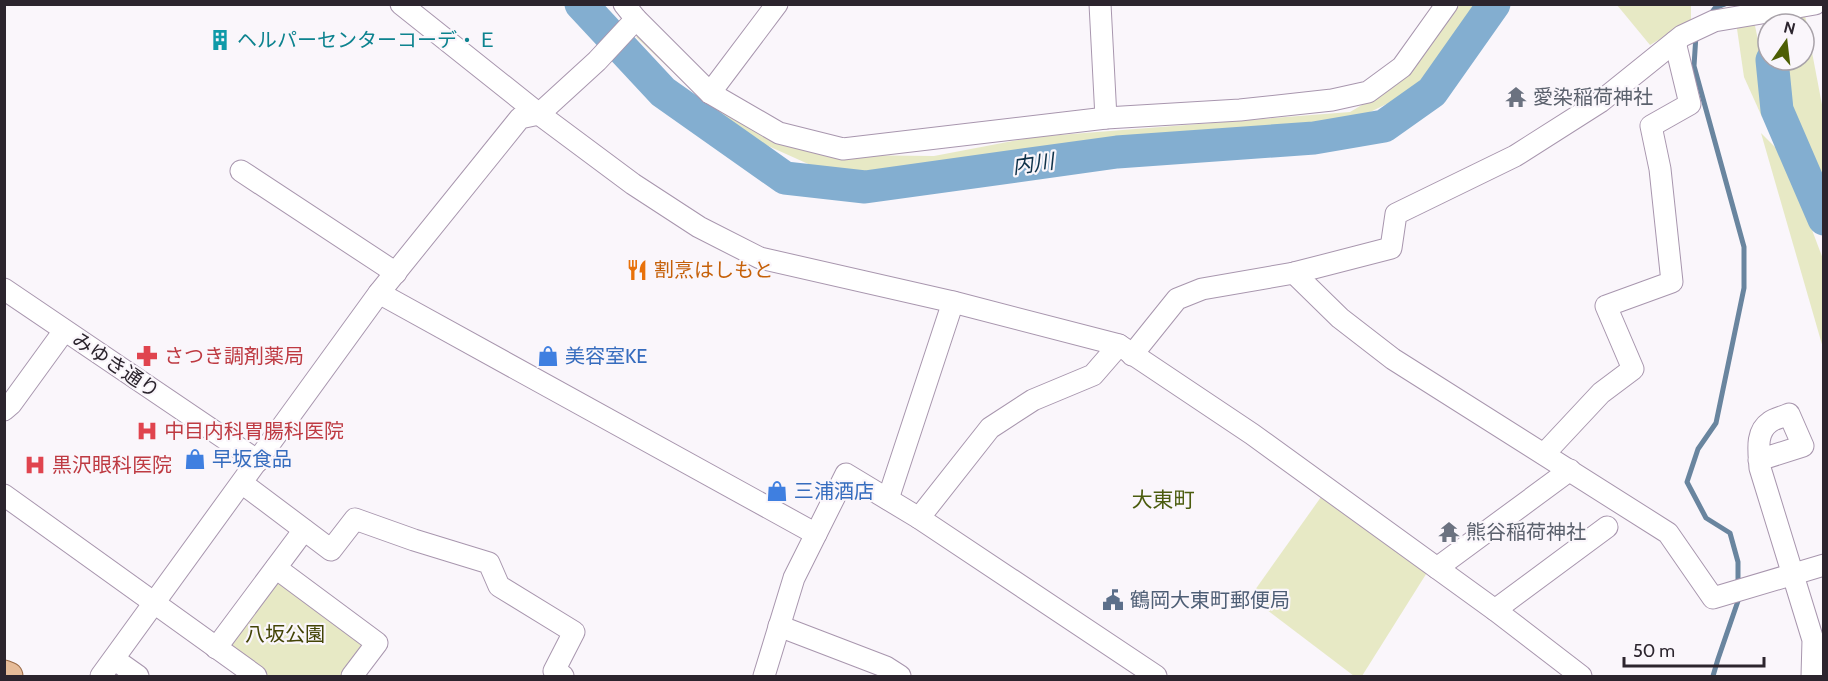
<svg xmlns="http://www.w3.org/2000/svg" width="1828" height="681" font-family="Cabin,'Noto Sans JP',sans-serif">
<rect width="100%" height="100%" fill="#faf6fb"/>
<g fill="#e7e9c5">
<path d="M1455 5H1480L1428 76 1401 97 1364 115 1321 128 1127 139 901 174 835 176 766 145 719 116 636 37 642 31 726 111 842 155 934 156 1034 137 1350 112 1396 85Z"/>
<path d="M1617 5H1691V21L1650 45Z"/>
<path d="M1782 5H1803L1823 110V177L1801 143 1782 92V60H1804V24H1782Z"/>
<path d="M1754 21 1769 93 1762 117 1744 77 1736 22Z"/>
<path d="M1761 133 1784 156 1823 259V348Z"/>
<path d="M1321 497 1428 571 1362 676H1354L1250 597Z"/>
<path d="M275 575 370 644 345 676H265L223 646Z"/>
</g>
<g fill="none" stroke-linecap="round" stroke-linejoin="round">
<g stroke="#69859f" stroke-width="5">
<path d="M1710 15 1715 8 1725 4"/>
<path d="M1696 35 1694 66 1744 247V288L1716 423 1698 449 1687 482 1706 518 1730 533 1738 562V587"/>
<path d="M1713 676 1718 659 1738 601V596"/>
</g>
<g stroke="#83aed0" stroke-width="33">
<path d="M581 4 663 92 785 178 865 187 1117 152 1314 138 1384 126 1432 92 1494 4"/>
<path d="M1772 60 1777 110 1824 219"/>
</g>
<defs>
<g id="minor">
<path d="M401 4 539 114 633 184 699 227 760 258 953 302 1119 345 1252 434 1495 610 1581 676"/>
<path d="M624 4 636 19 710 93 779 133 843 149 1106 118 1240 110 1332 100 1368 92 1402 67 1447 4"/>
<path d="M1100 4 1106 118"/>
<path d="M710 93 777 4"/>
<path d="M241 171 396 273"/>
<path d="M1294 273 1340 318 1393 359 1668 533 1713 598 1824 565"/>
<path d="M4 289 258 461"/>
<path d="M379 293 816 534"/>
<path d="M1132 355 1177 299 1202 289 1294 273 1391 248 1396 214 1515 156 1600 102 1682 36 1714 21 1815 4"/>
<path d="M4 410 11 404 64 331"/>
<path d="M1544 454 1601 393 1633 369 1606 306 1672 282 1660 169 1651 126 1690 104 1675 42"/>
<path d="M1759 460 1803 446 1789 414C1783 417 1775 418 1770 422 1755 432 1759 452 1760 468L1813 640 1812 676"/>
<path d="M242 483 331 550 355 519 414 540 489 563 499 586 574 632 554 671 563 676"/>
<path d="M4 495 256 676"/>
<path d="M888 499 953 302"/>
<path d="M919 518 990 428 1033 400 1093 375 1119 345"/>
<path d="M276 568 377 643 352 676"/>
<path d="M1437 568 1570 470"/>
<path d="M1495 610 1607 527"/>
<path d="M779 626 886 667 900 676"/>
<path d="M216 648 304 530"/>
<path d="M114 659 138 676"/>
<path d="M101 676 379 293 520 118 539 114 597 61 636 19"/>
<path d="M764 676 794 578 846 474 919 518 1156 676"/>
</g>
<path id="major" d="M4 674 9 676"/>
</defs>
<use href="#minor" stroke="#a896ae" stroke-width="23"/>
<use href="#major" stroke="#9a6b47" stroke-width="29"/>
<use href="#minor" stroke="#fff" stroke-width="21"/>
<use href="#major" stroke="#e6bc99" stroke-width="27"/>
</g>
<defs>
<symbol id="building-bare" viewBox="-9 -9 18 18"><path d="M-4-6H4V6H1V3H-1V6H-4ZM-2.5-4.3h1.7v1.8h-1.7ZM.8-4.3h1.7v1.8H.8ZM-2.5-1h1.7V.8h-1.7ZM.8-1h1.7V.8H.8Z" fill="#0f9aa8" stroke="#faf6fb" stroke-width="2.5" paint-order="stroke"/></symbol>
<symbol id="temple-bare" viewBox="-9 -9 18 18"><path d="M0-6L5-2H3V0L6.5 2.5H4V6H1.5V3h-3V6H-4V2.5H-6.5L-3 0V-2H-5Z" fill="#6b7280" stroke="#faf6fb" stroke-width="2.5" paint-order="stroke"/></symbol>
<symbol id="restaurant-bare" viewBox="-9 -9 18 18"><path d="M-5-6h1v4h1v-4h1v4h1v-4h1v5L-1.5 .5V6h-2V.5L-5-1ZM5-6V6H3V1.5H1.5Q1.5-4 5-6Z" fill="#e8710a" stroke="#faf6fb" stroke-width="2.5" paint-order="stroke"/></symbol>
<symbol id="pharmacy-bare" viewBox="-9 -9 18 18"><path d="M-2-6h4v4h4v4h-4v4h-4v-4h-4v-4h4Z" fill="#e0444e" stroke="#faf6fb" stroke-width="2.5" paint-order="stroke"/></symbol>
<symbol id="shop-bare" viewBox="-9 -9 18 18"><path d="M-5-2.5h2.3a2.7 3.5 0 0 1 5.4 0H5L5.5 6h-11ZM-1.5-2.5h3a1.5 2.3 0 0 0-3 0Z" fill="#3f7fe0" stroke="#faf6fb" stroke-width="2.5" paint-order="stroke"/></symbol>
<symbol id="hospital-bare" viewBox="-9 -9 18 18"><path d="M-5-5h3v3.5h4V-5h3V5h-3V1.5h-4V5h-3Z" fill="#e0444e" stroke="#faf6fb" stroke-width="2.5" paint-order="stroke"/></symbol>
<symbol id="civic-bare" viewBox="-9 -9 18 18"><path d="M-.6-6.5H3V-4.5H.6V-3L4-1V1h2V6H-6V1h2V-1L-.6-3ZM-1.2 2.5V6h2.4V2.5Z" fill="#5c6f8a" stroke="#faf6fb" stroke-width="2.5" paint-order="stroke"/></symbol>
</defs>
<g fill-rule="evenodd">
<use href="#building-bare" x="205" y="25" width="30" height="30"/>
<use href="#temple-bare" x="1501" y="82" width="30" height="30"/>
<use href="#restaurant-bare" x="622" y="255" width="30" height="30"/>
<use href="#pharmacy-bare" x="132" y="341" width="30" height="30"/>
<use href="#shop-bare" x="533" y="341" width="30" height="30"/>
<use href="#hospital-bare" x="132" y="416" width="30" height="30"/>
<use href="#shop-bare" x="180" y="444" width="30" height="30"/>
<use href="#hospital-bare" x="20" y="450" width="30" height="30"/>
<use href="#shop-bare" x="762" y="476" width="30" height="30"/>
<use href="#temple-bare" x="1434" y="517" width="30" height="30"/>
<use href="#civic-bare" x="1098" y="585" width="30" height="30"/>
</g>
<g text-anchor="middle" stroke-width="4.5" stroke-linejoin="round" paint-order="stroke">
<g font-size="20" fill="#0d838f" stroke="#faf6fb" text-anchor="start">
<text x="237" y="47">ヘルパーセンターコーデ・Ｅ</text>
</g>
<g font-size="20" fill="#5b616d" stroke="#faf6fb" text-anchor="start">
<text x="1533" y="104">愛染稲荷神社</text>
<text x="1466" y="539">熊谷稲荷神社</text>
</g>
<g font-size="20" fill="#c56008" stroke="#faf6fb" text-anchor="start">
<text x="654" y="277">割烹はしもと</text>
</g>
<g font-size="20" fill="#be3a42" stroke="#faf6fb" text-anchor="start">
<text x="164" y="363">さつき調剤薬局</text>
<text x="164" y="438">中目内科胃腸科医院</text>
<text x="52" y="472">黒沢眼科医院</text>
</g>
<g font-size="20" fill="#366cbe" stroke="#faf6fb" text-anchor="start">
<text x="565" y="363">美容室KE</text>
<text x="212" y="466">早坂食品</text>
<text x="794" y="498">三浦酒店</text>
</g>
<g font-size="20" fill="#2c252e" stroke="#faf6fb">
<text transform="translate(116 365) rotate(34)" y="7">みゆき通り</text>
</g>
<g font-size="20" fill="#4e5e75" stroke="#faf6fb" text-anchor="start">
<text x="1130" y="607">鶴岡大東町郵便局</text>
</g>
<g font-size="20" fill="#434406" stroke="#faf6fb">
<text x="285" y="641">八坂公園</text>
</g>
<g font-size="21" font-style="italic" fill="#0f324a" stroke="#faf6fb">
<text transform="translate(1033 164) rotate(-8)" y="7">内川</text>
</g>
<g font-size="21" fill="#4b5c0e" stroke="#faf6fb">
<text x="1163" y="507">大東町</text>
</g>
</g>
<rect width="1828" height="681" fill="none" stroke="#2c252e" stroke-width="12"/>
<g transform="translate(1786 42) rotate(14)"><circle r="28" fill="#faf6fb" stroke="#a8a2a9" stroke-width="1.5"/>
<path d="M0-4.5L10 22L0 15L-10 22Z" fill="#4d5f04"/>
<text y="-9" font-size="16" font-weight="bold" text-anchor="middle" fill="#2c252e">N</text>
</g>
<path d="M1624 657v9h140v-9" fill="none" stroke="#2c252e" stroke-width="3"/>
<text x="1633" y="657" font-size="18" fill="#2c252e" stroke="#faf6fb" stroke-width="4.5" paint-order="stroke">50 m</text>
</svg>
